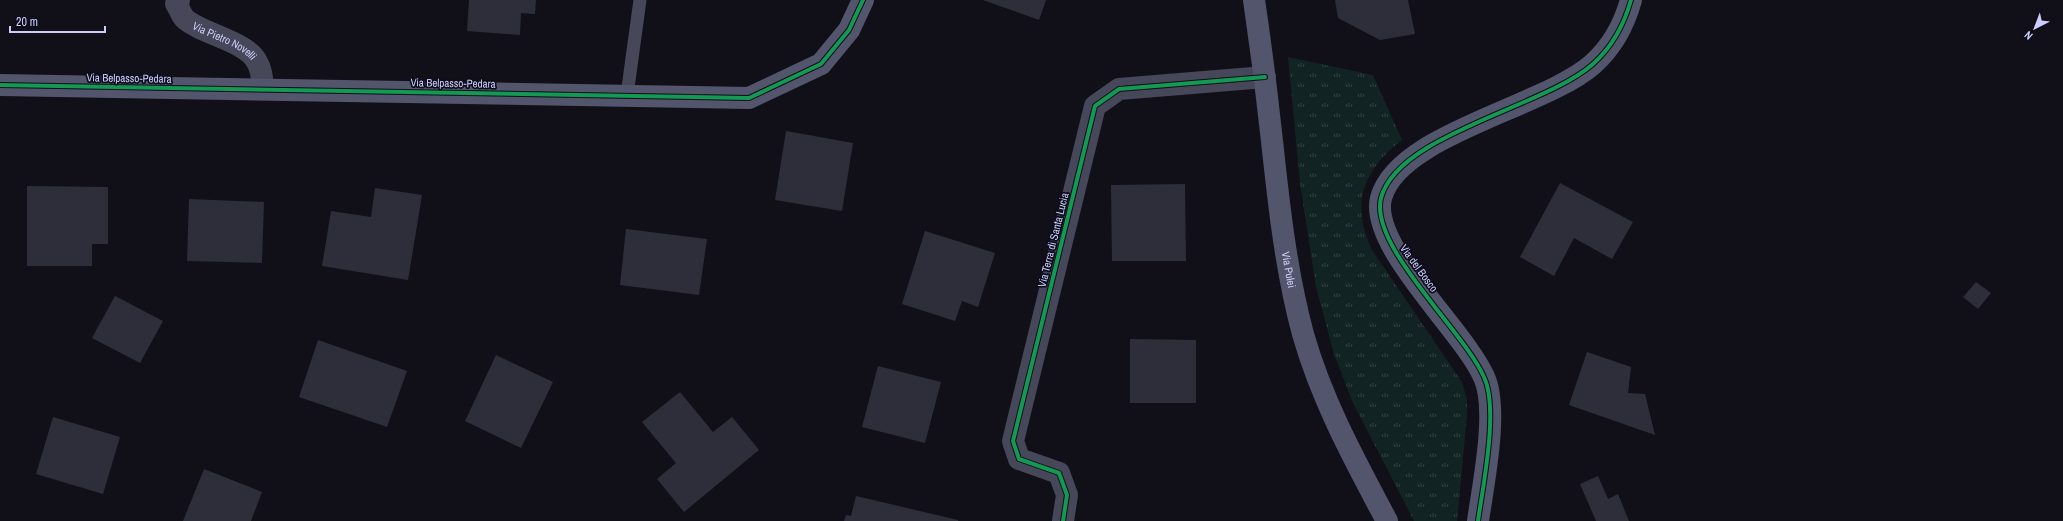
<svg xmlns="http://www.w3.org/2000/svg" width="2063" height="521" font-family="'Archivo Narrow',sans-serif">
<defs>
<pattern id="grass-tufts" width="24" height="20" patternUnits="userSpaceOnUse"><rect width="24" height="20" fill="#112322"/><path d="M3 7l-1-3M5 7V3M7 7l1-3M15 17l-1-3M17 17v-4M19 17l1-3" fill="none" stroke="#324243"/></pattern>
</defs>
<rect width="100%" height="100%" fill="#111018"/>
<path fill="url(#grass-tufts)" d="M1288 57 1373 75 1402 140C1363 170 1350 204 1372 250L1462 382 1467 399V416L1457 521H1414L1353 403 1334 354 1316 287 1300 183Z"/>
<g fill="#2e2e3b">
<path d="M469 0H536L535 14 521 13 520 35 467 31Z"/>
<path d="M983 0H1046L1039 20Z"/>
<path d="M1335 0H1408L1415 34 1380 40 1338 18Z"/>
<path d="M786 131 853 143 842 211 775 200Z"/>
<path d="M1560 183 1633 222 1612 259 1574 238 1554 276 1520 257Z"/>
<path d="M1185 184 1186 261H1112L1111 185Z"/>
<path d="M27 186 108 187V244H92V266H27Z"/>
<path d="M375 188 422 195 408 280 322 266 331 211 371 217Z"/>
<path d="M189 199 264 202 262 263 187 261Z"/>
<path d="M626 229 707 239 699 295 620 285Z"/>
<path d="M925 231 995 253 978 307 962 301 955 321 902 304Z"/>
<path d="M1976 282 1991 293 1978 309 1963 297Z"/>
<path d="M115 296 163 321 140 363 92 338Z"/>
<path d="M1130 339 1196 340V403H1130Z"/>
<path d="M318 340 407 371 387 427 299 397Z"/>
<path d="M1587 352 1631 367 1628 393 1645 394 1655 435 1569 405Z"/>
<path d="M496 355 553 382 521 448 465 421Z"/>
<path d="M878 366 941 382 925 443 862 427Z"/>
<path d="M680 392 713 432 732 417 759 450 684 512 657 479 676 463 642 422Z"/>
<path d="M53 417 120 437 103 494 36 474Z"/>
<path d="M204 469 262 492 251 521H183Z"/>
<path d="M1598 476 1608 499 1618 494 1629 521H1596L1580 484Z"/>
<path d="M856 496 958 520V521H844L846 515 851 516Z"/>
</g>
<g fill="none" stroke-linecap="round" stroke-linejoin="round">
<path stroke="#464759" stroke-width="13" d="M627 95 640 0"/>
<g stroke="#464759" stroke-width="22">
<path id="s1" d="M179 0 176 4C179 8 181 14 184 18 201 34 247 41 257 62 262 70 262 80 263 89"/>
<path d="M1063 521 1067 495 1059 473 1019 459 1013 441 1095 106 1119 89 1265 77"/>
</g>
<g stroke="#52556c" stroke-width="22">
<path id="s2" d="M1254 0C1261 47 1267 94 1272 141 1279 206 1286 271 1303 334 1322 401 1355 461 1387 521"/>
<path d="M0 85 749 98 821 64 849 30 863 0"/>
<path d="M1478 521C1483 485 1499 409 1484 377 1464 331 1369 246 1381 198 1398 134 1545 107 1593 64 1612 47 1624 25 1631 0"/>
</g>
<defs>
<g id="cycleway">
<path d="M0 85 749 98 821 64 849 30 863 0"/>
<path d="M1063 521 1067 495 1059 473 1019 459 1013 441 1095 106 1119 89 1265 77"/>
<path d="M1478 521C1483 485 1499 409 1484 377 1464 331 1369 246 1381 198 1398 134 1545 107 1593 64 1612 47 1624 25 1631 0"/>
</g>
</defs>
<use href="#cycleway" stroke="#0e0d1c" stroke-width="6"/>
<use href="#cycleway" stroke="#139951" stroke-width="4"/>
</g>
<g text-anchor="middle" stroke-width="3.5" stroke-linejoin="round" paint-order="stroke">
<g font-size="11" fill="#cccdfb" stroke="#0e0d1c">
<text dy="4" stroke="none"><textPath href="#s1" startOffset="68">Via Pietro Novelli</textPath></text>
<text transform="translate(129 78) rotate(1)" y="4">Via Belpasso-Pedara</text>
<text transform="translate(453 83) rotate(1)" y="4">Via Belpasso-Pedara</text>
<text transform="translate(1053 240) rotate(-76)" y="4">Via Terra di Santa Lucia</text>
<text transform="translate(1419 268) rotate(54)" y="4">Via del Bosco</text>
<text dy="4" stroke="none"><textPath href="#s2" startOffset="272">Via Pulei</textPath></text>
</g>
</g>
<g transform="translate(2035 28) rotate(222)" stroke="#0e0d1c" stroke-width="3" paint-order="stroke">
<path d="M0-3L7 15L0 10L-7 15Z" fill="#cccdfb"/>
<text y="-6" font-size="11" font-weight="bold" text-anchor="middle" fill="#cccdfb">N</text>
</g>
<path d="M10 26v6h95v-6" fill="none" stroke="#cccdfb" stroke-width="2"/>
<text x="16" y="26" font-size="12" fill="#cccdfb" stroke="#0e0d1c" stroke-width="3" paint-order="stroke">20 m</text>
</svg>
